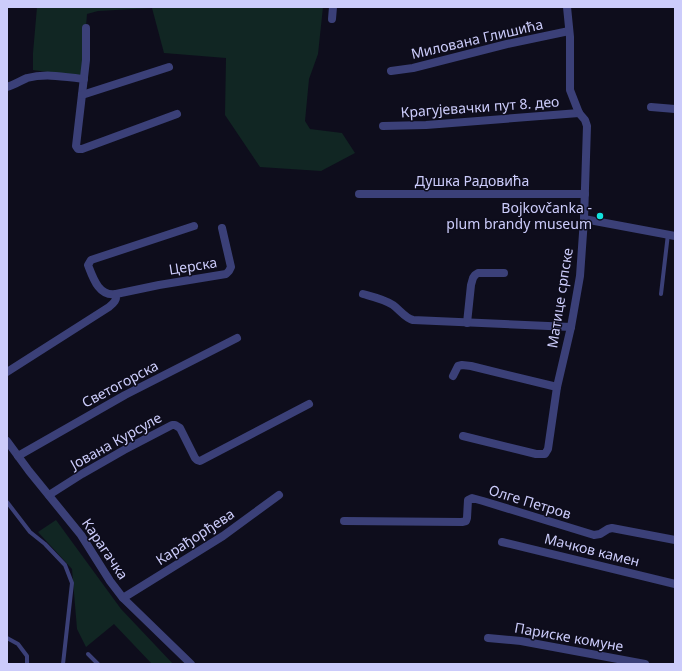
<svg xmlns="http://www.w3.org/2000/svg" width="682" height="671" font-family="'Noto Sans',sans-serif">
<rect width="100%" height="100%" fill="#0e0d1c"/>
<g fill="#112623">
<path d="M37 7H323L318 54 309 79 305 121 310 129 342 133 355 153 321 171 260 167 225 115 226 58 164 53 152 8 98 11 87 14 82 77 33 70V53Z"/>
<path d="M56 520 121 609 173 664H152L114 624 86 647 77 629 72 569 38 532Z"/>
</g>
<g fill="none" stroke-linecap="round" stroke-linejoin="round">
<g stroke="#3b4078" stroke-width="4">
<path d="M661 294 668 234"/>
<path d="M7 502 30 532 45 544 65 565 72 583 63 664"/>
<path d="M7 638 18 644 27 656V664"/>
<path d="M88 654 98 664"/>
</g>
<g stroke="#3b4078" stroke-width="8">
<path d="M332 19 333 7"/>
<path d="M86 28V60L76 146 78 149H82L177 114"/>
<path d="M391 71 413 68 507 44 569 31"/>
<path d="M7 87C14 85 20 81 27 78 46 73 66 77 84 79"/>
<path d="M82 95 169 67"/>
<path d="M651 107 675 109"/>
<path d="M383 126 426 125 579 113"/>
<path d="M359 194H585"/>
<path d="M584 219 675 236"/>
<path d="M116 294C99 297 93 278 88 265L91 260 194 226"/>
<path d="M363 294C374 297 384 299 393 305 400 310 405 318 413 320L571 327"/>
<path d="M467 323 471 285 473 278 475 275 478 273H504"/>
<path d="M7 372 109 307C114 303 117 300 116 294L159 285 226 274 229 271 231 267 222 228"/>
<path d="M453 376 458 366 462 365 471 366 557 387"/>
<path d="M463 436 536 454H545L548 449 557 387 571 327 580 276 584 219 587 126 585 120 579 113 570 90V37L567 7"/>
<path d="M7 441 29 471 81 535 110 581 123 598 191 664"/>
<path d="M18 456 125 395 237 338"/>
<path d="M49 495 82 474 124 450 172 425H175L180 428 195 458 197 460 200 461 309 404"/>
<path d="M344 521 462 522 466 521 467 518 468 500 472 498 483 501 594 535 600 534 608 529 612 528 675 540"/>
<path d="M502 542 675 584"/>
<path d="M123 598 223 536 279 495"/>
<path d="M488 638 521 641 645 664"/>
</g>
</g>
<circle fill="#11e3df" stroke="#0e0d1c" stroke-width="1.5" cx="600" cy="216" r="4"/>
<g text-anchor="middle" stroke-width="3" stroke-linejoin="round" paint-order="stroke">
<g font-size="14" fill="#ccccfb" stroke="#0e0d1c">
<text transform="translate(477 39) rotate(-13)" y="5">Милована Глишића</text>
<text transform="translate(480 107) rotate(-4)" y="5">Крагујевачки пут 8. део</text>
<text x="472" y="186">Душка Радовића</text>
<text transform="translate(193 266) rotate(-9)" y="5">Церска</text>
<text transform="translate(560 298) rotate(-81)" y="5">Матице српске</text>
<text transform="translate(120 384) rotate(-28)" y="5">Светогорска</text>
<text transform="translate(116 441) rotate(-29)" y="5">Јована Курсуле</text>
<text transform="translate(530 502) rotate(17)" y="5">Олге Петров</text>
<text transform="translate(195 537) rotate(-33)" y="5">Карађорђева</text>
<text transform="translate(105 549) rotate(56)" y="5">Карагачка</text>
<text transform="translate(592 550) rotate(14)" y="5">Мачков камен</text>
<text transform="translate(569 637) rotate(10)" y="5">Париске комуне</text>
</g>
<g font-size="14" fill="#ccccfb" stroke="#0e0d1c" text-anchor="end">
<text x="592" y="213">Bojkovčanka -<tspan x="592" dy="16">plum brandy museum</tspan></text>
</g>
</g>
<rect width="682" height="671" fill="none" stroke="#ccccfb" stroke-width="16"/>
</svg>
